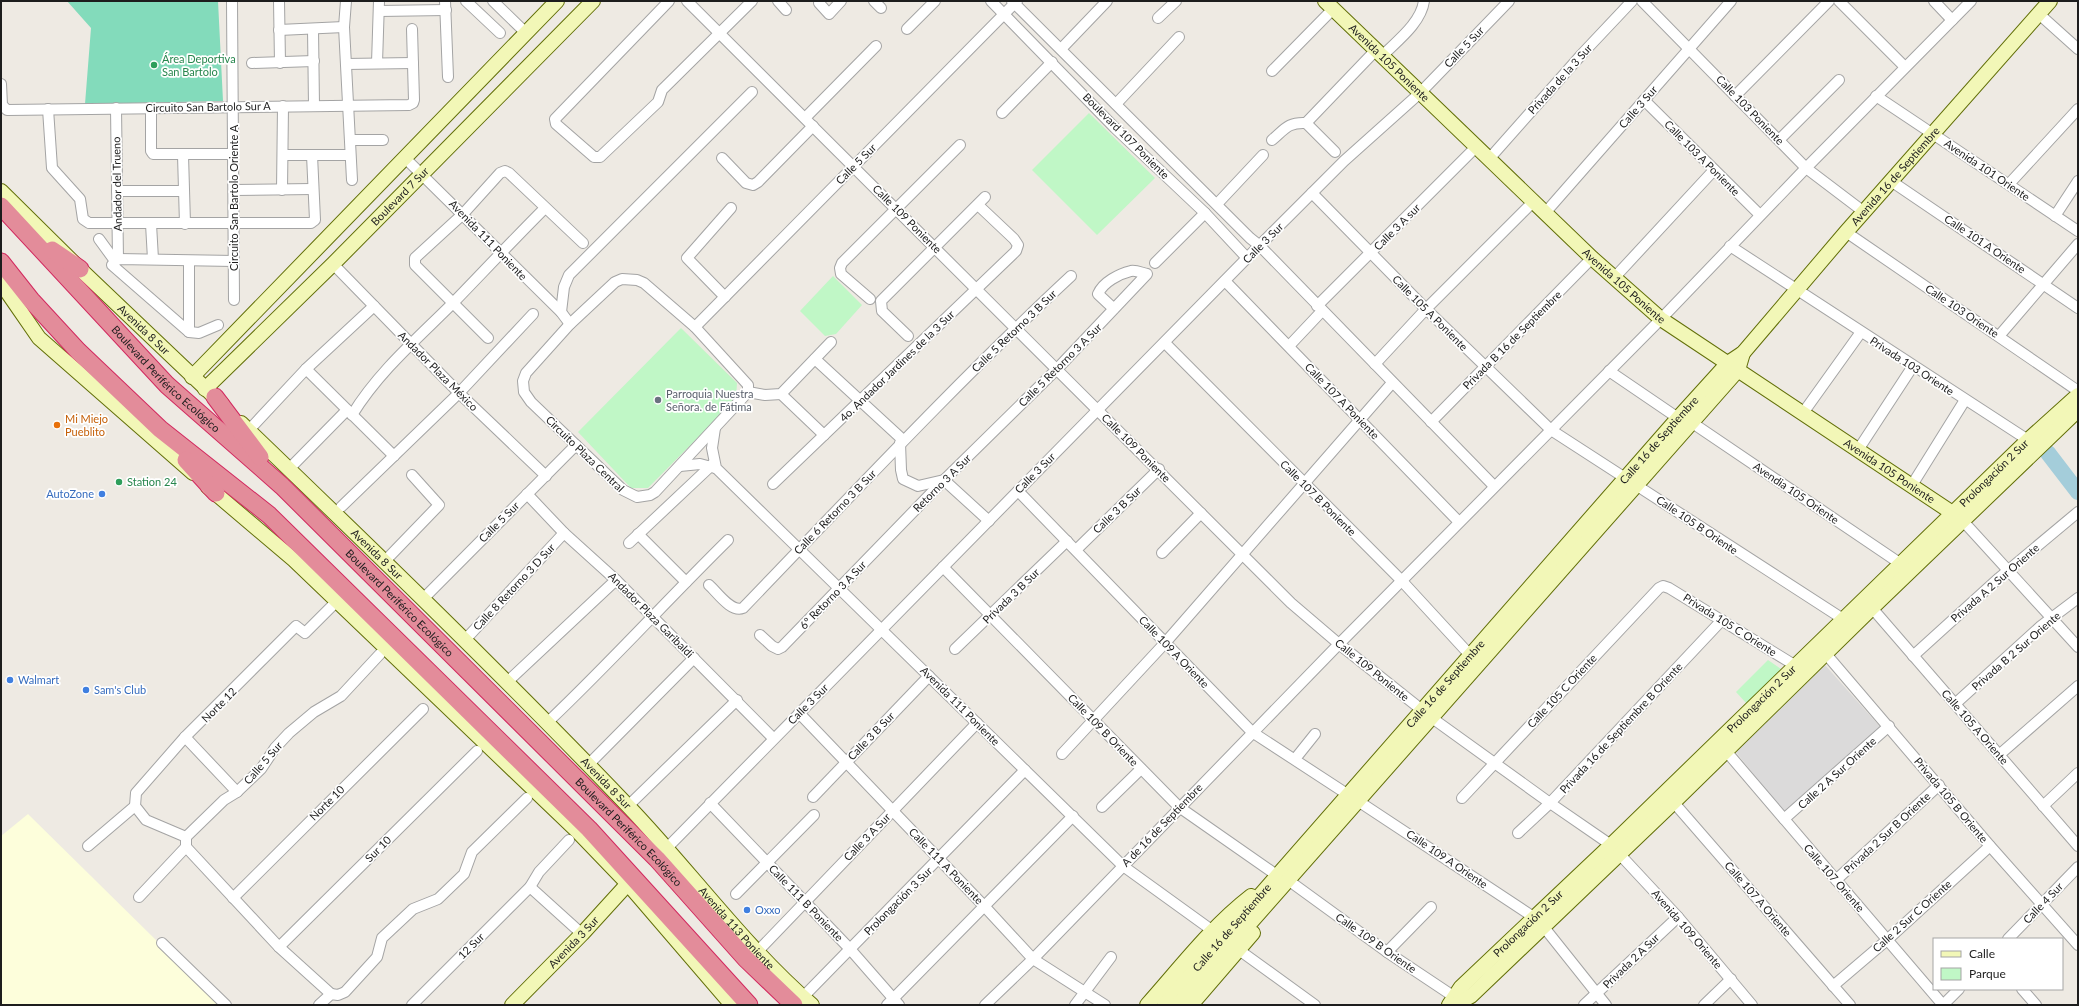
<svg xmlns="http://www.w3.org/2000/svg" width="2079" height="1006" font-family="Lato,sans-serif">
<rect width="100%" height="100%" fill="#eeeae3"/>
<path fill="#dbdada" d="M1825 665 1882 729 1785 814 1735 751Z"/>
<path fill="#fdfedb" d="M28 814 222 1005H1V836Z"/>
<g fill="#c0f7c6">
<path d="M1089 113 1155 178 1097 235 1032 170Z"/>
<path d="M833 276 862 305 836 334 825 336 800 311Z"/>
<path d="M681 328 737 383 736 399 648 488H631L578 432Z"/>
<path d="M1768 660 1781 669 1747 704 1736 692Z"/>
</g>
<path fill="#83dbbb" d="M67 1H218L223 101 85 104 91 28Z"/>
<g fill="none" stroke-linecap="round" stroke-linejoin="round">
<path stroke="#a4cdda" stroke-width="2.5" d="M2049 454 2078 491"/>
<path stroke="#a4cdda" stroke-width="16" d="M2048 453 2078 492"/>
<defs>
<g id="street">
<path d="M232 1 234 300"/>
<path d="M279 1 280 63"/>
<path d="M346 1 344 27 352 180"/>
<path d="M445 1 448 77"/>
<path d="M466 1 500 33"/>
<path d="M493 1 526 33"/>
<path d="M669 1 555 119 556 124 594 157H600L658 102 662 90 752 1"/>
<path d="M687 1 1291 603 1339 644 1432 718 1550 803 1611 845 1678 917 1752 1005"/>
<path d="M778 1 786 10"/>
<path d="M874 1 881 8"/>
<path d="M991 1 1115 128 1205 213 1247 258"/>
<path d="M1012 1 1250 238 1260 246 1494 486"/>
<path d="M1642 1 1806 168 1864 212"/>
<path d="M1839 1 1905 67"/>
<path d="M1934 1 1952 20"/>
<path d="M819 3 829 14 841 1"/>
<path d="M379 11 446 10"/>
<path d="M2039 14 2078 49"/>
<path d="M1158 18 1176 1"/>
<path d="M313 29 314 106"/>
<path d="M907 29 935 1"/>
<path d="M279 30 344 27"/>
<path d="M1061 49 1107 1"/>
<path d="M1382 56C1397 41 1421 23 1424 1"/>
<path d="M252 63 314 61"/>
<path d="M377 63 379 1"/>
<path d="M346 64 413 63"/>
<path d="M1272 71 1333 9"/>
<path d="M1 84 2 105 7 110 409 105 413 103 414 100 412 29"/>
<path d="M1735 96 1829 1"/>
<path d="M1876 96 2078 231"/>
<path d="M1644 100 1760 215"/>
<path d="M1116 104 1179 37"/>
<path d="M116 108 118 259"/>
<path d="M151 108V151L153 154H233"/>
<path d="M48 109 52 168 80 199 83 219 89 223H311L315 220 312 155"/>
<path d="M1002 113 1052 62"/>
<path d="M805 118 876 46"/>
<path d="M1306 123 1376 50"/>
<path d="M1306 123 1335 152"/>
<path d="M350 140H383"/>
<path d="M1272 140C1285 129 1288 122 1306 123"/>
<path d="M1779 140 1839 80"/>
<path d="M183 155 185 224"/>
<path d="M283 155H350"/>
<path d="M405 158 561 312 570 324"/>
<path d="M722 158 746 183 753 185 758 182 813 126"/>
<path d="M1489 159 1582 54 1632 1"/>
<path d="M1891 181 2078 308"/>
<path d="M2009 184 2078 109"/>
<path d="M234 190 313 189"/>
<path d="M282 190 283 106"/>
<path d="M117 191H184"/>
<path d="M1312 193 1426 309 1551 430 1843 619"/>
<path d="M1217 204 1263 155"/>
<path d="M1545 213 1731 1"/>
<path d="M2055 216 2078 181"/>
<path d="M151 224 153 259"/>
<path d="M1846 232 2078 391"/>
<path d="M99 239 115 261"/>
<path d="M1730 246 2028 440"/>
<path d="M189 261V332"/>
<path d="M1155 263 1205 213"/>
<path d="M333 264 459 393 546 476"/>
<path d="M1614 278 1714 170"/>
<path d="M622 279 637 280 644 283 695 327 748 385V392L655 492 650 495 637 497 623 490 531 402 524 392 523 381 526 373 570 324 615 282Z"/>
<path d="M1225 281 1459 522"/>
<path d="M725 297 687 258 731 208"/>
<path d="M870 299 841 274 840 268 842 263 960 145"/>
<path d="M1317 306 1476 147"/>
<path d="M561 312 564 287 569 275 752 92"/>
<path d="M218 325 199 333 189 332 112 265 118 259 234 261"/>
<path d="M695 327 1017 1"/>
<path d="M908 336 882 311 881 301 985 197"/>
<path d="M1999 336 2078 244"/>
<path d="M488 338 415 265V258L463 214 500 173 505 171 509 173 583 243"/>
<path d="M1165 343 1401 580 1469 654"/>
<path d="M1289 346 1322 311"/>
<path d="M815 359 903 440"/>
<path d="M1375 364 1426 309 1533 202"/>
<path d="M306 369 394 456"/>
<path d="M1609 371 1678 418"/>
<path d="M748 392 765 395 781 394 831 342"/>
<path d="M781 394 824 435"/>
<path d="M1803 413 1861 332"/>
<path d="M352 415C379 371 418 338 454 302 484 271 514 239 545 208"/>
<path d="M1431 422 1592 258"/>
<path d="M1691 422 1901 564"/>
<path d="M715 428 712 448 716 468 1123 866 1213 931"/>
<path d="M249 430 306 369 374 306"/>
<path d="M900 443 901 470 903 479 918 486 944 480 989 521"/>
<path d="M1858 450 1913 366"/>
<path d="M680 466 700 464 715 468"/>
<path d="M289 469 347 410"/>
<path d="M773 484 1016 251 1018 245 1014 239 978 205"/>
<path d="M1912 485 1965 400"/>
<path d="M1018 491 1252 732 1347 794"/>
<path d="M527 494 564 533 616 580 773 738"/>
<path d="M341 507 459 393 533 314"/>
<path d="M1963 521 2078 647"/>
<path d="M638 534 686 582"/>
<path d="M629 543 714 463"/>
<path d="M1076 550 1159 469"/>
<path d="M1162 553 1201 513"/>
<path d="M384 562 439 505 412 475"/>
<path d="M943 567 1179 807 1278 876"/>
<path d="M709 585C717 592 731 613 743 608 851 496 957 382 1071 276"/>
<path d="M423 599 576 445"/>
<path d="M1872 608 2078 846"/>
<path d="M760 635 772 646 778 649 782 647 944 480 1057 369 1147 274C1142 273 1136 270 1131 271 1119 274 1103 282 1098 294L1114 309"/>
<path d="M464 641 564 533"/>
<path d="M955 649 1067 541"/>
<path d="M1826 654 1990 846 2078 945"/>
<path d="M1913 656 1999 578 2078 512"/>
<path d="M506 683 616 580"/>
<path d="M1955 704 2041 626 2078 598"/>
<path d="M799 713 985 907 1033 959 1105 1005"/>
<path d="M550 720C611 662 668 599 728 540"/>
<path d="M185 737 237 792"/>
<path d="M1726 751 1943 1005"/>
<path d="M1062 754 1165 643 1392 383"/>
<path d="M1999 755 2078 686"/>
<path d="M1295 759 1315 734"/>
<path d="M588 765 694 658"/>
<path d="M813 797 929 676"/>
<path d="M1669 797 1850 1005"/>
<path d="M1462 798 1659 588 1663 586 1669 588 1796 666"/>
<path d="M1358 801 1535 918"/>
<path d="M710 803 850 949 899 1005"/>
<path d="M628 806 737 700"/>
<path d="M2043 806 2078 773"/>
<path d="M1102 807 1141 769"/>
<path d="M1784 819 1889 726"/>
<path d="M1518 833 1550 803 1722 620"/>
<path d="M186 837 146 820 135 806 136 793 185 737 296 626 305 633 337 601"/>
<path d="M88 846 135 806"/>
<path d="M186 847 279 947 331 994"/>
<path d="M663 852 1247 258 1344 161 1420 93 1509 1"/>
<path d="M1288 880 1387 952 1459 1000"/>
<path d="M1836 880 1939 785"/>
<path d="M530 887 582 934"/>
<path d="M736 894 814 815"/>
<path d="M139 897 186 847V837L224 800 237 792 261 769 275 748 289 733 314 712 341 696 380 654"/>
<path d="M233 898 423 709"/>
<path d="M1543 926 1606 1005"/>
<path d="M2008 939 2078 867"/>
<path d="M162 943 226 1005"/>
<path d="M279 947 477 751"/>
<path d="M1239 950 1315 1005"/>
<path d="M757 952 977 723"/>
<path d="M1387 952 1431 907"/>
<path d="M1833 986 1887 940 1990 846"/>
<path d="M2022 989 2036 1005"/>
<path d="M803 997 1025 770"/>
<path d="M319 1005 331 994 338 995 345 992 377 957 382 938 413 909 438 899 464 874 472 852 527 798"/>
<path d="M412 1005 530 887 539 872 569 840"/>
<path d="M887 1005 1073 816"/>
<path d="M985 1005 1033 959 1339 644 1661 319 1806 168 1971 1"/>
<path d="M1075 1005 1111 957"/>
<path d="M1584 1005 1678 917"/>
<path d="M1704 1005 1731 979"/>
<path d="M1943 1005 1959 989"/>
</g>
<g id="secondary">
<path id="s1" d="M1325 1 1592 258 1661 319 1960 518"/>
<path id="s2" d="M1 191 80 269 222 404"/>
<path d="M1 283 39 338 193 473"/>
<path d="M192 377 557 1"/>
<path id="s3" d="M205 389 333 264 593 1"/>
<path id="s4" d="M241 423C372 549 503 675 629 807 691 872 744 946 812 1005"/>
<path d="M208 487 294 560 576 830 628 884 732 1005"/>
<path id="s5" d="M512 1005 582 934 633 878"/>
<path d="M1147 1005C1180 968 1211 927 1251 896"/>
<path id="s6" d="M1164 1005 1678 418 1728 363 1743 353 1846 232 2050 1"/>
<path d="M1178 1005 1738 370 1743 353"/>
<path d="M1191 1005 1253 933"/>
<path id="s7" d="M1449 1005 1461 987 1611 845 2028 440 2078 395"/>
<path d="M1455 1005 1471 996 1674 802 1872 608 2078 410"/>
</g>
<g id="highway">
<path id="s8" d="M1 206 167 385 282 486 657 859 746 959 794 1005"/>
<path d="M52 250 80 269"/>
<path d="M1 262 31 300 78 351 160 429 269 515 589 829 749 1005"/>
<path d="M215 397 260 457"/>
<path d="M186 460 216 493"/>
</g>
</defs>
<use href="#street" stroke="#a4a4a4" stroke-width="12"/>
<use href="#secondary" stroke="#626f08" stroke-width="16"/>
<use href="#highway" stroke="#d2295f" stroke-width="19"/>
<use href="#street" stroke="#fff" stroke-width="10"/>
<use href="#secondary" stroke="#f2f7b7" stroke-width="14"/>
<use href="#highway" stroke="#e38c9a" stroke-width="17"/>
</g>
<g fill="#2e9e5b" stroke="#fff" stroke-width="1.5">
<circle cx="154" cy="65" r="4"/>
<circle cx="119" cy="482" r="4"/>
</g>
<circle fill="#6b7280" stroke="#fff" stroke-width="1.5" cx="658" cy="400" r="4"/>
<circle fill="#e8710a" stroke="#fff" stroke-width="1.5" cx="57" cy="425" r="4"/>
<g fill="#3f7fe0" stroke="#fff" stroke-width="1.5">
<circle cx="102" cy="494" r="4"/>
<circle cx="10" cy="680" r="4"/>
<circle cx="86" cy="690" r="4"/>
<circle cx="747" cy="910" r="4"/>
</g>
<g text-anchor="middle" stroke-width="3.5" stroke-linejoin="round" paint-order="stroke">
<g font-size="11" fill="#1d1d1d" stroke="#fff">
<text transform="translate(1464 47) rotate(-46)" y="4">Calle 5 Sur</text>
<text dy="4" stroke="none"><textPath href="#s1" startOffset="89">Avenida 105 Poniente</textPath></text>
<text transform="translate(1560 79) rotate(-48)" y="4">Privada de la 3 Sur</text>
<text transform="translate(208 107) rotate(-1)" y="4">Circuito San Bartolo Sur A</text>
<text transform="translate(1638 107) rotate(-49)" y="4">Calle 3 Sur</text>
<text transform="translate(1750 110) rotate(46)" y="4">Calle 103 Poniente</text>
<text transform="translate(1126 136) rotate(45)" y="4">Boulevard 107 Poniente</text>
<text transform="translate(1702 158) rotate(45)" y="4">Calle 103 A Poniente</text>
<text transform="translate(856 164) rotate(-45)" y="4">Calle 5 Sur</text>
<text transform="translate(1987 170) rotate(34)" y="4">Avenida 101 Oriente</text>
<text dy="4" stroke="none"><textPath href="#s6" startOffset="1106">Avenida 16 de Septiembre</textPath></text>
<text transform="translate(117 184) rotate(-91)" y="4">Andador del Trueno</text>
<text dy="4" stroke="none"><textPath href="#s3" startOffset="274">Boulevard 7 Sur</textPath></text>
<text transform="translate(234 198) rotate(-90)" y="4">Circuito San Bartolo Oriente A</text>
<text transform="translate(907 219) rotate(45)" y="4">Calle 109 Poniente</text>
<text transform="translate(1397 227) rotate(-45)" y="4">Calle 3 A sur</text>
<text transform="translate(488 240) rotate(46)" y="4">Avenida 111 Poniente</text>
<text transform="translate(1263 243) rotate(-45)" y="4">Calle 3 Sur</text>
<text transform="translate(1985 244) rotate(34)" y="4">Calle 101 A Oriente</text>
<text dy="4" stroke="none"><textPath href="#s1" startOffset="413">Avenida 105 Poniente</textPath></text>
<text transform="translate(1962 311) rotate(34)" y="4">Calle 103 Oriente</text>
<text transform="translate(1430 313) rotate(45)" y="4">Calle 105 A Poniente</text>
<text dy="4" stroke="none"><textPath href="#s2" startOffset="199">Avenida 8 Sur</textPath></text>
<text transform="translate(1014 331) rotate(-44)" y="4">Calle 5 Retorno 3 B Sur</text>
<text transform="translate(1512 340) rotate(-45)" y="4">Privada B 16 de Septiembre</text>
<text transform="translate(1060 365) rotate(-45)" y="4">Calle 5 Retorno 3 A Sur</text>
<text transform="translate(897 366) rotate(-44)" y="4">4o. Andador Jardines de la 3 Sur</text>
<text transform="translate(1912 366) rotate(33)" y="4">Privada 103 Oriente</text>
<text transform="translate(438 371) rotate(45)" y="4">Andador Plaza México</text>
<text dy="4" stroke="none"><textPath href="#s8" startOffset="239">Boulevard Periférico Ecológico</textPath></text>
<text transform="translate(1342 401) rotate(46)" y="4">Calle 107 A Poniente</text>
<text dy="4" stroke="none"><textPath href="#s6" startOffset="751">Calle 16 de Septiembre</textPath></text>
<text transform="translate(1136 448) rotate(45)" y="4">Calle 109 Poniente</text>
<text transform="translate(585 454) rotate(44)" y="4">Circuito Plaza Central</text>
<text dy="4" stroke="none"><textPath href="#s1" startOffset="737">Avenida 105 Poniente</textPath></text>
<text transform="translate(1035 473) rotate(-45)" y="4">Calle 3 Sur</text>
<text dy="4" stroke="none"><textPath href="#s7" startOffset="762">Prolongación 2 Sur</textPath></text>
<text transform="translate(942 483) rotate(-45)" y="4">Retorno 3 A Sur</text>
<text transform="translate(1796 493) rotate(34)" y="4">Avendia 105 Oriente</text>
<text transform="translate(1318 498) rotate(45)" y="4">Calle 107 B Poniente</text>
<text transform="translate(1117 510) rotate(-44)" y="4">Calle 3 B Sur</text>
<text transform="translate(835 512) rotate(-46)" y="4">Calle 6 Retorno 3 B Sur</text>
<text transform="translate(499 522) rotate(-45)" y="4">Calle 5 Sur</text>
<text transform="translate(1697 525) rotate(34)" y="4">Calle 105 B Oriente</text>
<text dy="4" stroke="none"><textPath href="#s4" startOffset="189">Avenida 8 Sur</textPath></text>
<text transform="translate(1995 583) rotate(-41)" y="4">Privada A 2 Sur Oriente</text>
<text transform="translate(514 587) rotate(-47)" y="4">Calle 8 Retorno 3 D Sur</text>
<text transform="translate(833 595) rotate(-46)" y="4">6º Retorno 3 A Sur</text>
<text transform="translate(1011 596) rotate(-44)" y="4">Privada 3 B Sur</text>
<text dy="4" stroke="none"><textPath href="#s8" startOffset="563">Boulevard Periférico Ecológico</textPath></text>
<text transform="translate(651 615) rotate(45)" y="4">Andador Plaza Garibaldi</text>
<text transform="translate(1730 625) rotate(32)" y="4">Privada 105 C Oriente</text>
<text transform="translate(2016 651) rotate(-41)" y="4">Privada B 2 Sur Oriente</text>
<text transform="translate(1174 652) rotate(46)" y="4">Calle 109 A Oriente</text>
<text transform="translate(1372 670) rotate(39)" y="4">Calle 109 Poniente</text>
<text dy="4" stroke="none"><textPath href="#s6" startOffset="427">Calle 16 de Septiembre</textPath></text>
<text transform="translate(1562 691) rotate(-47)" y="4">Calle 105 C Oriente</text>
<text dy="4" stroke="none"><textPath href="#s7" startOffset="438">Prolongación 2 Sur</textPath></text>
<text transform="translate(808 704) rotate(-45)" y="4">Calle 3 Sur</text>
<text transform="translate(219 705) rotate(-45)" y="4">Norte 12</text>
<text transform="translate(960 706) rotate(45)" y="4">Avenida 111 Poniente</text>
<text transform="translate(1975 727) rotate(49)" y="4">Calle 105 A Oriente</text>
<text transform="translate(1621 728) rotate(-47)" y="4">Privada 16 de Septiembre B Oriente</text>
<text transform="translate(1103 730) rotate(46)" y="4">Calle 109 B Oriente</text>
<text transform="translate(871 736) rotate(-46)" y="4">Calle 3 B Sur</text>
<text transform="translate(263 763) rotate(-49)" y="4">Calle 5 Sur</text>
<text transform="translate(1837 773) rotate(-42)" y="4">Calle 2 A Sur Oriente</text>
<text dy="4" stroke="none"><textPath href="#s4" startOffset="513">Avenida 8 Sur</textPath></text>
<text transform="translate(1951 800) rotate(50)" y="4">Privada 105 B Oriente</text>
<text transform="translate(327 803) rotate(-45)" y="4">Norte 10</text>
<text transform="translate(1162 825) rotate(-46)" y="4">A de 16 de Septiembre</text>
<text dy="4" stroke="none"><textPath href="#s8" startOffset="887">Boulevard Periférico Ecológico</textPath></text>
<text transform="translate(1887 833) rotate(-43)" y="4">Privada 2 Sur B Oriente</text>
<text transform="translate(867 837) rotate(-46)" y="4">Calle 3 A Sur</text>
<text transform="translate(378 849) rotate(-45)" y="4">Sur 10</text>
<text transform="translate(1447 859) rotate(34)" y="4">Calle 109 A Oriente</text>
<text transform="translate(946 866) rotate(46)" y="4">Calle 111 A Poniente</text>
<text transform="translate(1834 878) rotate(49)" y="4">Calle 107 Oriente</text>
<text transform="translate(1758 899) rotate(49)" y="4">Calle 107 A Oriente</text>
<text transform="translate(898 901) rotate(-45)" y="4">Prolongación 3 Sur</text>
<text transform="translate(806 903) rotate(46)" y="4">Calle 111 B Poniente</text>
<text transform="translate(2043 903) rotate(-46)" y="4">Calle 4 Sur</text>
<text transform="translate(1912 916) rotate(-42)" y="4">Calle 2 Sur C Oriente</text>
<text dy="4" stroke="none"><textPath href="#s7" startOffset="114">Prolongación 2 Sur</textPath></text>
<text dy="4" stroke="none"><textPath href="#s4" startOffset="708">Avenida 113 Poniente</textPath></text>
<text dy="4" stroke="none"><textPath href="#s6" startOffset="103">Calle 16 de Septiembre</textPath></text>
<text transform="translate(1687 929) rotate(49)" y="4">Avenida 109 Oriente</text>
<text dy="4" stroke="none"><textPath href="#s5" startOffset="88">Avenida 3 Sur</textPath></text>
<text transform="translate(1376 943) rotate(35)" y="4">Calle 109 B Oriente</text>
<text transform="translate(471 946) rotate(-45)" y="4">12 Sur</text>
<text transform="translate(1631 961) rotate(-44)" y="4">Privada 2 A Sur</text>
</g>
<g font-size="11" fill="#27864d" stroke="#fff" text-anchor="start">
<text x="162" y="63">Área Deportiva<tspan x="162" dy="13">San Bartolo</tspan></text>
<text x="127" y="486">Station 24</text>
</g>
<g font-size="11" fill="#5b616d" stroke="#fff" text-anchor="start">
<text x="666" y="398">Parroquia Nuestra<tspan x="666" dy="13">Señora. de Fátima</tspan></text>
</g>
<g font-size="11" fill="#c56008" stroke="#fff" text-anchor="start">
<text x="65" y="423">Mi Miejo<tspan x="65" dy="13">Pueblito</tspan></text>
</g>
<g font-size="11" fill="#366cbe" stroke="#fff" text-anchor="start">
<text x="94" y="498" text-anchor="end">AutoZone</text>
<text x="18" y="684">Walmart</text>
<text x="94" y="694">Sam's Club</text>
<text x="755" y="914">Oxxo</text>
</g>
</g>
<rect width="2079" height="1006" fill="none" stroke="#1d1d1d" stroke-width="4"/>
<rect x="1933" y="938" width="130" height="52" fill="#ffffff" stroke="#a5a5a5"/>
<rect x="1941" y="951" width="20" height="6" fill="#f2f7b7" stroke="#a5a5a5"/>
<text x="1969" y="958" font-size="12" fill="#1d1d1d">Calle</text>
<rect x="1941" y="968" width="20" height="12" fill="#c0f7c6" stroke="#a5a5a5"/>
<text x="1969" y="978" font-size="12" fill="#1d1d1d">Parque</text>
</svg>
